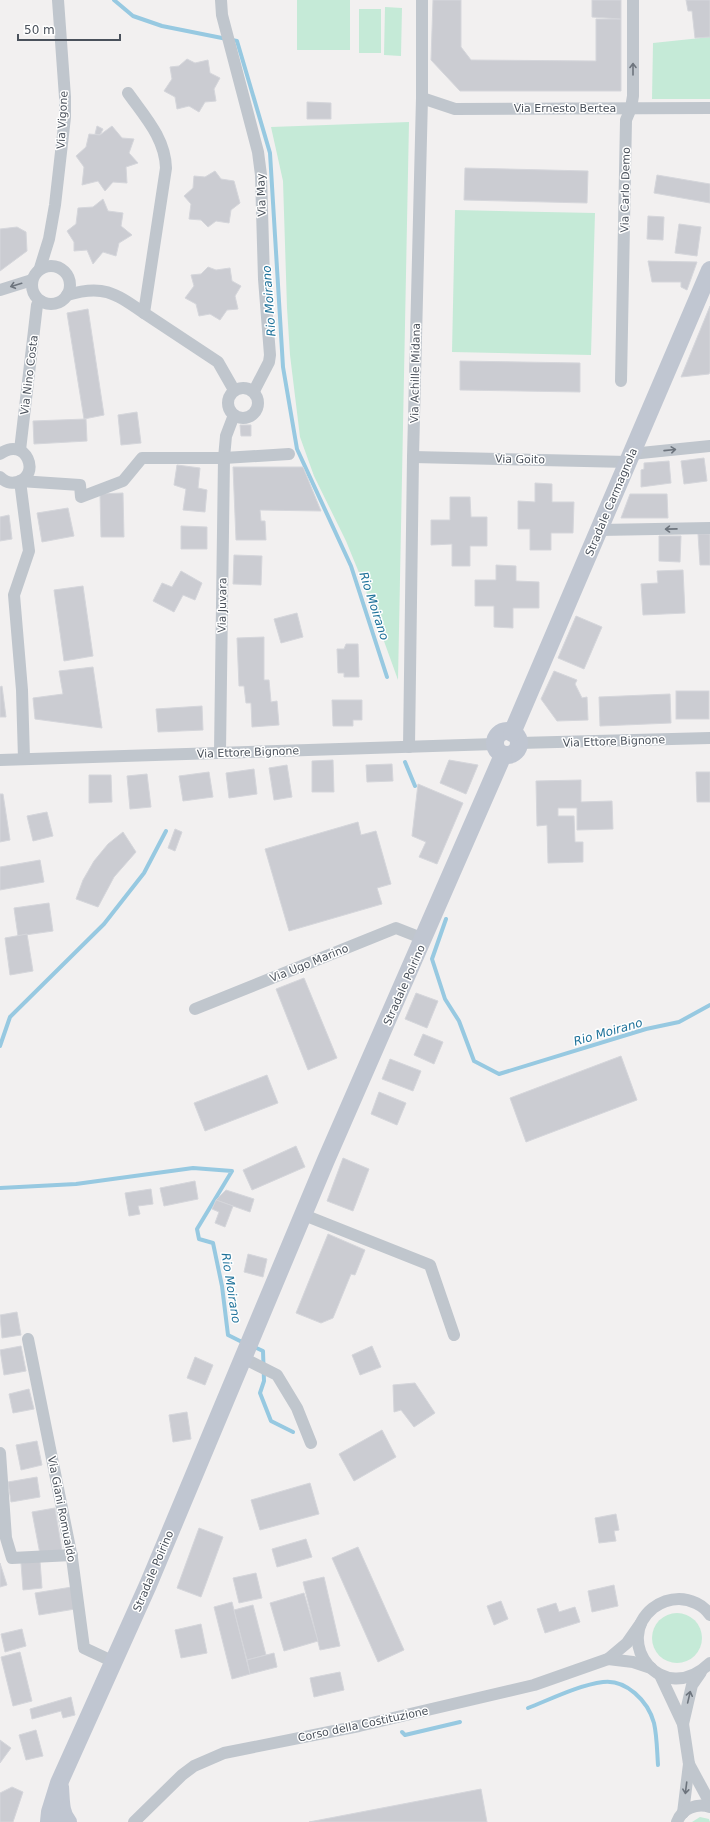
<svg xmlns="http://www.w3.org/2000/svg" width="710" height="1822" font-family="'DejaVu Sans',sans-serif">
<rect width="100%" height="100%" fill="#f2f0f0"/>
<g fill="#c5ead7">
<rect x="297" y="0" width="53" height="50"/>
<path d="M385 7 402 8 401 56 384 55Z"/>
<rect x="359" y="9" width="22" height="44"/>
<path d="M710 37V99H652L653 43Z"/>
<path d="M409 122 398 680 362 580 346 541 314 476 300 437 290 355 287 308 283 181 271 127Z"/>
<path d="M455 210 595 213 591 355 452 352Z"/>
<circle cx="677" cy="1638" r="25"/>
<path d="M700 1817 709 1819 710 1822H692Z"/>
</g>
<g fill="none" stroke-linecap="round" stroke-linejoin="round">
<g stroke="#97c9e1" stroke-width="4">
<path d="M114 0 133 16 162 26 237 41 270 153 283 367 297 449 351 566 387 677"/>
<path d="M405 762 415 786"/>
<path d="M446 919 432 959 445 999 459 1021 474 1061 499 1074 646 1029 679 1022 710 1005"/>
<path d="M0 1046 10 1017 104 924 144 873 166 831"/>
<path d="M0 1188 76 1184 193 1168 232 1171 197 1229 199 1239 213 1243 222 1286 228 1335 244 1343"/>
<path d="M252 1346 263 1351 264 1381 260 1393 271 1421 293 1432"/>
<path d="M528 1708C551 1699 579 1685 603 1682 626 1679 648 1701 654 1723 657 1736 657 1751 658 1765"/>
<path d="M402 1732 405 1735 460 1722"/>
</g>
</g>
<g fill="#cbccd2" stroke="#d5d6db">
<path d="M433 0H461V47L471 60 596 61V19H621V91H460L431 60Z"/>
<path d="M592 0H621V19L592 17Z"/>
<path d="M686 0H710V37L695 38 692 11H688Z"/>
<path d="M187 59 195 63 208 60 210 73 220 78 214 89 216 101 205 102 199 112 189 106 177 109 175 97 164 91 172 79 170 67 179 66Z"/>
<path d="M307 102 331 103V119H307Z"/>
<path d="M97 126 103 129 100 135 95 134Z"/>
<path d="M112 126 122 138 134 139 129 153 138 163 126 167 127 183 113 182 105 191 98 181 82 185 84 167 76 156 86 147 89 134 100 135Z"/>
<path d="M465 168 588 171 587 203 464 200Z"/>
<path d="M215 171 221 179 234 181 240 203 231 210 229 223 216 221 208 227 201 220 189 219 191 204 184 196 193 188 194 176 205 177Z"/>
<path d="M657 175 710 184V203L654 193Z"/>
<path d="M103 199 108 211 123 213 121 226 132 235 119 243 116 256 103 252 93 264 87 250 74 251V242L67 231 76 224 78 208 93 207Z"/>
<path d="M648 216 664 217 663 240 647 239Z"/>
<path d="M679 224 701 227 697 256 675 253Z"/>
<path d="M17 227 26 232 27 251 0 271V229Z"/>
<path d="M648 261 697 262 687 290 681 287V282H652Z"/>
<path d="M208 267 216 270 230 268 232 281 241 286 235 296 238 309 227 310 220 320 210 314 199 316 196 304 185 298 194 286 191 275 201 274Z"/>
<path d="M710 306V372L709 374 681 377Z"/>
<path d="M88 309 104 415 84 419 67 313Z"/>
<path d="M460 361 580 363V392L460 390Z"/>
<path d="M137 412 141 443 121 445 118 415Z"/>
<path d="M86 419 87 441 34 444 33 421Z"/>
<path d="M240 425H251V436H241Z"/>
<path d="M704 458 707 481 684 484 681 461Z"/>
<path d="M669 461 671 483 641 487V470L644 469V463Z"/>
<path d="M177 465 200 468 198 488 207 490 205 512 183 510 186 489 174 485Z"/>
<path d="M233 467H303L321 511 260 510 261 521H265L266 540H236Z"/>
<path d="M535 483 552 484V502H574L573 533H551V550H530V529H518V501L535 502Z"/>
<path d="M123 493 124 537H101L100 494Z"/>
<path d="M630 494H667L668 518H621Z"/>
<path d="M450 497H470L471 517H487V546H470V566H452V544L431 545V520H450Z"/>
<path d="M68 508 74 536 42 542 37 513Z"/>
<path d="M9 515 12 539 0 541V517Z"/>
<path d="M181 526 207 527V549H181Z"/>
<path d="M698 534H710V565H700Z"/>
<path d="M659 536H681L680 562 659 561Z"/>
<path d="M234 555 262 556 261 585 233 584Z"/>
<path d="M496 565 516 566V581L539 582V608H513V628L494 627V606H475V580H496Z"/>
<path d="M683 570 685 613 643 615 641 584 658 583 657 571Z"/>
<path d="M181 571 202 583 195 600 183 595 174 612 153 601 162 583 172 587Z"/>
<path d="M83 586 93 656 64 661 54 590Z"/>
<path d="M297 613 303 637 281 643 274 619Z"/>
<path d="M576 616 602 627 584 669 558 658Z"/>
<path d="M264 637V680H269L271 702 277 701 279 725 252 727 251 703H246L244 686H239L237 638Z"/>
<path d="M346 644H358L359 677H344V673H338L337 649H344Z"/>
<path d="M93 667 102 728 35 719 33 698 63 694 59 671Z"/>
<path d="M554 671 577 680 575 684 582 698 587 697 588 720 557 721 541 699Z"/>
<path d="M2 686 6 717H0V687Z"/>
<rect x="676" y="691" width="33" height="28"/>
<path d="M670 694 671 723 600 726 599 697Z"/>
<path d="M332 700H362V720H353V726H333Z"/>
<path d="M202 706 203 730 158 732 156 709Z"/>
<path d="M333 760 334 792H312V761Z"/>
<path d="M449 760 478 765 466 794 440 783Z"/>
<path d="M392 764 393 781 367 782 366 765Z"/>
<path d="M287 765 292 797 274 800 269 768Z"/>
<path d="M254 769 257 794 229 798 226 773Z"/>
<path d="M209 772 213 797 183 801 179 776Z"/>
<path d="M696 772H710V802H697Z"/>
<path d="M147 774 151 807 130 809 127 776Z"/>
<path d="M89 775H111L112 802 89 803Z"/>
<path d="M581 780V802L612 801 613 829 577 830V808H558V816H574L575 842H583V862L548 863 547 825 537 826 536 781Z"/>
<path d="M418 784 463 803 437 864 419 857 426 842 412 836Z"/>
<path d="M0 794H3L10 840 0 842Z"/>
<path d="M47 812 53 836 33 841 27 816Z"/>
<path d="M358 822 361 835 376 831 391 884 377 888 382 904 289 931 265 849Z"/>
<path d="M175 829 182 832 175 851 168 848Z"/>
<path d="M123 832 136 852 114 877 98 907 76 899 83 880 94 861 108 844Z"/>
<path d="M40 860 44 882 0 890V867Z"/>
<path d="M49 903 53 931 18 936 14 908Z"/>
<path d="M27 934 33 971 10 975 5 938Z"/>
<path d="M304 978 337 1058 308 1070 276 989Z"/>
<path d="M416 993 438 1001 427 1028 405 1019Z"/>
<path d="M423 1034 443 1042 434 1064 414 1055Z"/>
<path d="M621 1056 637 1100 526 1142 510 1098Z"/>
<path d="M390 1059 421 1071 413 1091 382 1079Z"/>
<path d="M267 1075 278 1103 205 1131 194 1103Z"/>
<path d="M379 1092 406 1103 397 1125 371 1114Z"/>
<path d="M296 1146 305 1167 252 1190 243 1170Z"/>
<path d="M343 1158 369 1169 353 1211 327 1201Z"/>
<path d="M195 1181 198 1199 164 1206 160 1188Z"/>
<path d="M151 1189 153 1204 138 1206 140 1214 129 1216 125 1193Z"/>
<path d="M226 1190 254 1199 250 1212 216 1200Z"/>
<path d="M216 1200 233 1206 225 1227 215 1223 219 1212 212 1209Z"/>
<path d="M328 1234 365 1250 355 1275 351 1274 333 1318 321 1323 296 1313Z"/>
<path d="M248 1254 267 1259 263 1277 244 1272Z"/>
<path d="M17 1312 21 1335 2 1338 0 1315Z"/>
<path d="M21 1346 26 1371 4 1375 0 1350Z"/>
<path d="M372 1346 381 1367 360 1375 352 1355Z"/>
<path d="M195 1357 213 1365 205 1385 187 1378Z"/>
<path d="M415 1383 435 1413 414 1427 401 1410 394 1412 393 1385Z"/>
<path d="M29 1389 34 1409 13 1413 9 1394Z"/>
<path d="M187 1412 191 1439 173 1442 169 1415Z"/>
<path d="M382 1430 396 1457 354 1481 339 1454Z"/>
<path d="M37 1441 42 1465 21 1470 16 1445Z"/>
<path d="M37 1477 40 1497 11 1502 8 1482Z"/>
<path d="M310 1483 319 1514 260 1530 251 1500Z"/>
<path d="M55 1508 62 1550 40 1554 32 1512Z"/>
<path d="M616 1514 619 1530 614 1531 616 1541 599 1543 595 1518Z"/>
<path d="M199 1528 223 1537 201 1597 177 1588Z"/>
<path d="M306 1539 312 1557 277 1567 272 1549Z"/>
<path d="M358 1547 404 1650 378 1662 332 1558Z"/>
<path d="M40 1561 42 1588 23 1590 21 1563Z"/>
<path d="M0 1563 7 1585 0 1587Z"/>
<path d="M256 1573 262 1598 239 1603 233 1578Z"/>
<path d="M324 1577 340 1646 320 1650 303 1582Z"/>
<path d="M614 1585 618 1606 592 1612 588 1591Z"/>
<path d="M72 1587 75 1609 39 1615 35 1593Z"/>
<path d="M304 1593 318 1641 284 1651 270 1603Z"/>
<path d="M501 1601 508 1619 494 1625 487 1606Z"/>
<path d="M232 1602 250 1674 232 1679 214 1607Z"/>
<path d="M556 1603 559 1612 575 1607 580 1622 545 1633 537 1609Z"/>
<path d="M253 1605 266 1655 247 1660 234 1610Z"/>
<path d="M201 1624 207 1653 181 1658 175 1630Z"/>
<path d="M22 1629 26 1646 5 1652 1 1634Z"/>
<path d="M20 1652 32 1701 13 1706 1 1657Z"/>
<path d="M274 1653 277 1667 250 1674 247 1660Z"/>
<path d="M340 1672 344 1690 314 1697 310 1678Z"/>
<path d="M71 1697 75 1715 63 1718 61 1711 32 1719 30 1709Z"/>
<path d="M36 1730 43 1756 26 1760 19 1735Z"/>
<path d="M0 1740 11 1748 0 1763Z"/>
<path d="M12 1787 23 1792 13 1822H0V1793Z"/>
<path d="M481 1789 487 1822H309Z"/>
</g>
<g fill="none" stroke-linecap="round" stroke-linejoin="round">
<g stroke="#c0c6cd" stroke-width="12">
<path d="M221 0 222 15 258 152 261 175 264 279 270 355 269 362 254 391"/>
<path d="M128 93C145 117 165 138 166 168L144 313 218 362 234 390"/>
<path d="M422 98 455 109 710 108"/>
<circle cx="51" cy="285" r="19"/>
<path d="M40 268 49 239 55 205 65 117V97L58 0"/>
<path d="M0 290 32 280"/>
<path d="M67 295C103 284 115 293 144 313"/>
<path d="M621 381 626 120 631 108 633 96V0"/>
<circle cx="243" cy="403" r="15"/>
<path d="M20 450 37 305 41 301"/>
<path d="M0 454C26 435 42 476 17 482 11 484 5 482 0 477"/>
<path d="M631 454 710 446"/>
<path d="M413 457 628 462"/>
<path d="M600 530 710 528"/>
<path d="M519 743 710 738"/>
<path d="M409 747 413 457 422 98V0"/>
<path d="M220 752 224 458 226 436 234 415"/>
<path d="M24 759 22 690 14 595 29 551 20 481 80 485 81 497 123 481 142 458H224L289 454"/>
<path d="M0 760 495 744"/>
<path d="M195 1009 396 928 424 939"/>
<path d="M304 1215 430 1265 454 1335"/>
<path d="M28 1339 72 1558 84 1648 114 1662"/>
<path d="M243 1358 277 1375 297 1408 311 1443"/>
<path d="M0 1453 6 1538 12 1558 72 1555"/>
<path d="M710 1615C704 1605 690 1599 679 1599 669 1599 661 1602 653 1608 612 1641 662 1709 710 1663"/>
<path d="M608 1659 633 1662 651 1668"/>
<path d="M660 1675 683 1724 689 1764 683 1813"/>
<path d="M683 1724 692 1685 701 1672"/>
<path d="M689 1764 710 1803"/>
<path d="M134 1822 182 1775 194 1766 224 1753 359 1726 534 1685 608 1659 627 1643 641 1623"/>
<path d="M677 1822C682 1808 697 1803 710 1807"/>
</g>
<g stroke="#c0c6d1" stroke-width="18">
<circle cx="507" cy="743" r="12"/>
<path d="M512 733 710 270"/>
<path d="M60 1787C61 1799 60 1813 68 1822"/>
<path d="M49 1822 50 1812 59 1783 148 1585 326 1160 503 755"/>
</g>
</g>
<defs><path id="oneway-shaft" d="M-6 0H5M1.5-3L5.5 0L1.5 3" fill="none" stroke-width="1.6" stroke-linecap="round" stroke-linejoin="round"/></defs>
<g stroke="#6d747d">
<use href="#oneway-shaft" transform="translate(633 69) rotate(-90)"/>
<use href="#oneway-shaft" transform="translate(16 285) rotate(163)"/>
<use href="#oneway-shaft" transform="translate(670 450) rotate(-6)"/>
<use href="#oneway-shaft" transform="translate(671 529) rotate(179)"/>
<use href="#oneway-shaft" transform="translate(689 1697) rotate(-77)"/>
<use href="#oneway-shaft" transform="translate(686 1788) rotate(97)"/>
</g>
<g text-anchor="middle" stroke-width="3" stroke-linejoin="round" paint-order="stroke">
<g font-size="11" fill="#4a515b" stroke="#fff">
<text x="565" y="112">Via Ernesto Bertea</text>
<text transform="translate(62 120) rotate(-87)" y="4">Via Vigone</text>
<text transform="translate(625 190) rotate(-89)" y="4">Via Carlo Demo</text>
<text transform="translate(261 195) rotate(-92)" y="4">Via May</text>
<text transform="translate(415 373) rotate(-89)" y="4">Via Achille Midana</text>
<text transform="translate(29 375) rotate(-83)" y="4">Via Nino Costa</text>
<text transform="translate(520 459) rotate(1)" y="4">Via Goito</text>
<text transform="translate(611 502) rotate(-67)" y="4">Stradale Carmagnola</text>
<text transform="translate(222 605) rotate(-89)" y="4">Via Juvara</text>
<text transform="translate(614 741) rotate(-2)" y="4">Via Ettore Bignone</text>
<text transform="translate(248 752) rotate(-2)" y="4">Via Ettore Bignone</text>
<text transform="translate(309 963) rotate(-22)" y="4">Via Ugo Marino</text>
<text transform="translate(404 985) rotate(-66)" y="4">Stradale Poirino</text>
<text transform="translate(62 1509) rotate(79)" y="4">Via Giani Romualdo</text>
<text transform="translate(153 1571) rotate(-67)" y="4">Stradale Poirino</text>
<text transform="translate(363 1724) rotate(-12)" y="4">Corso della Costituzione</text>
</g>
<g font-size="12" font-style="italic" fill="#1f729a" stroke="#fff">
<text transform="translate(269 301) rotate(-94)" y="4">Rio Moirano</text>
<text transform="translate(374 606) rotate(72)" y="4">Rio Moirano</text>
<text transform="translate(608 1032) rotate(-16)" y="4">Rio Moirano</text>
<text transform="translate(231 1288) rotate(81)" y="4">Rio Moirano</text>
</g>
</g>
<path d="M18 34v6h102v-6" fill="none" stroke="#4a515b" stroke-width="2"/>
<text x="24" y="34" font-size="12" fill="#4a515b" stroke="#ffffff" stroke-width="3" paint-order="stroke">50 m</text>
</svg>
